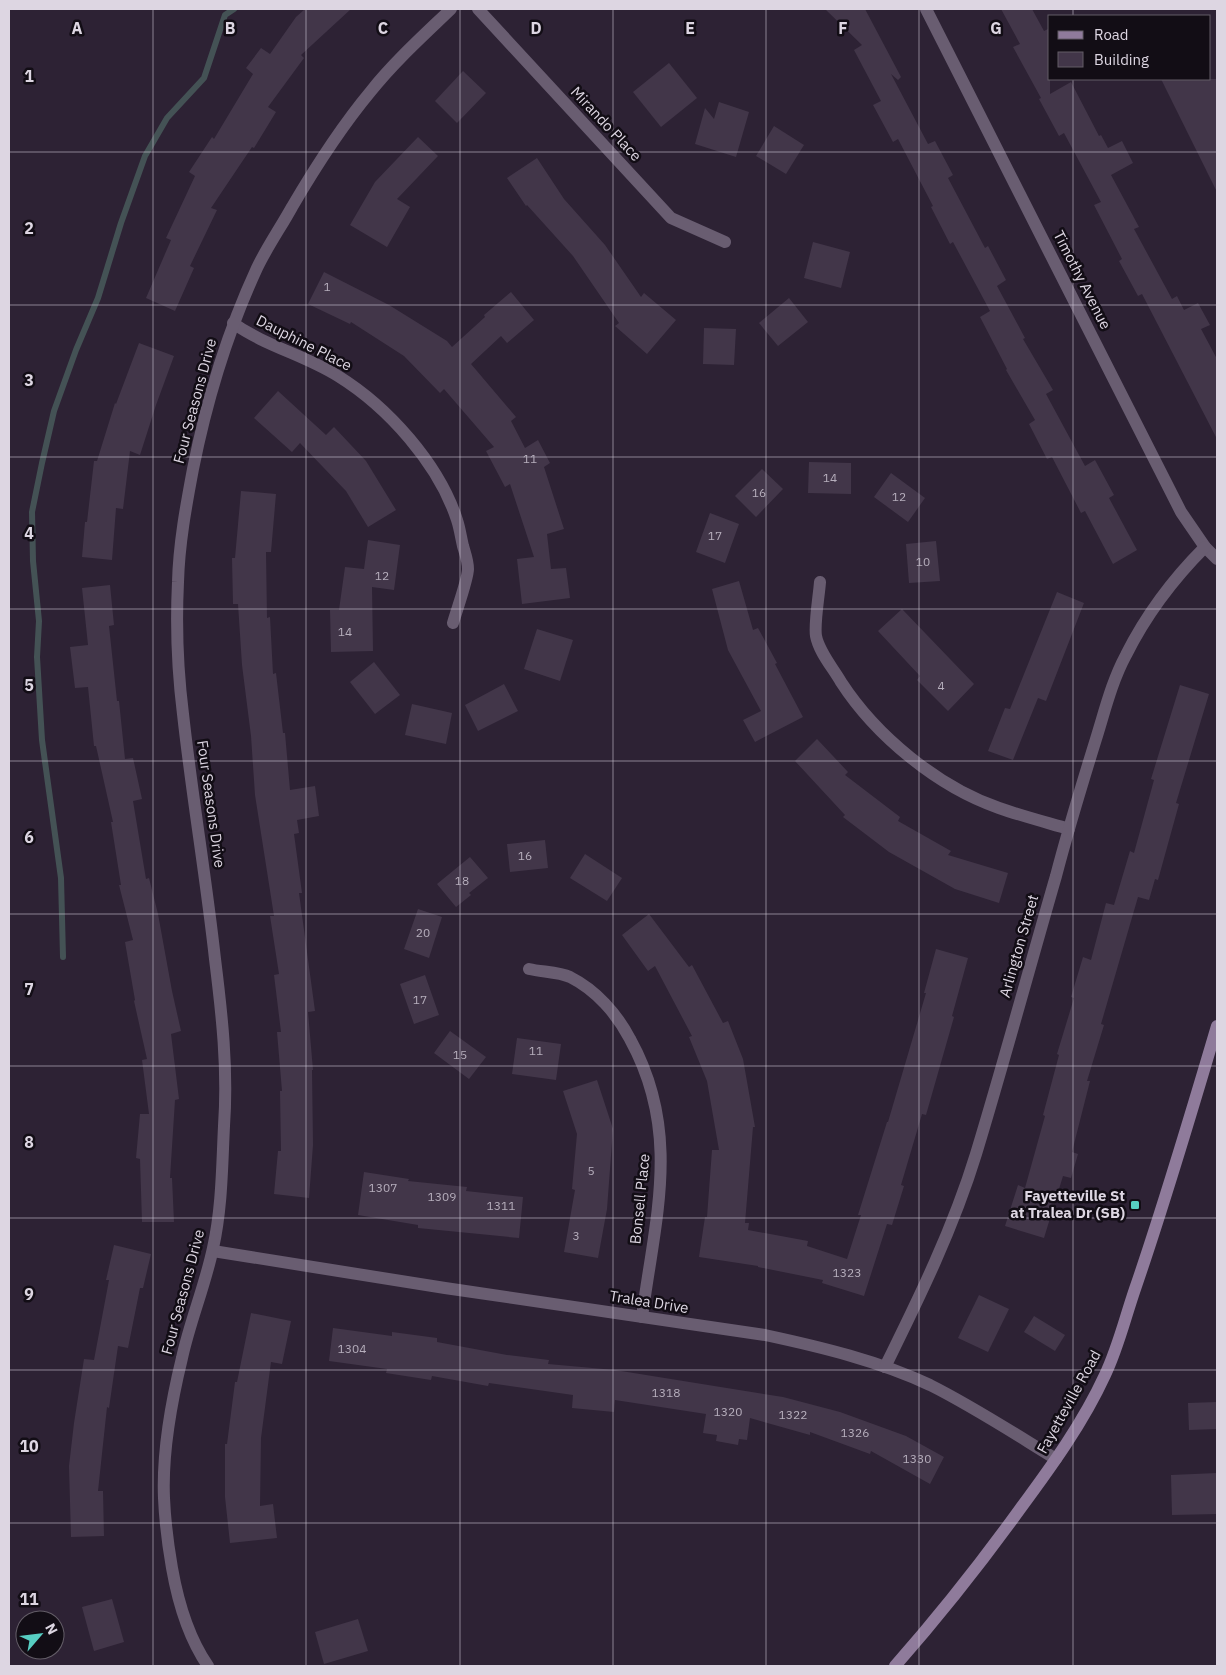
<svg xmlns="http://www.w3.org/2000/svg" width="1226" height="1675" font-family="'IBM Plex Sans',sans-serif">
<rect width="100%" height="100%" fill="#2d2234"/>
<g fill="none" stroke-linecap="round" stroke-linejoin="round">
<path stroke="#445255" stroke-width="6" d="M63 957 61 878 42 740 37 657 39 621 33 561 32 512 42 463 54 411 76 350 98 298 121 223 145 156 167 118 204 78 225 15 234 9"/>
</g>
<g fill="#423649">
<path d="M305 9H351L301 55 304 58 268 107 276 112 254 148 252 147 211 208 217 210 190 266 194 268 175 311 146 298 171 240 166 238 195 176 189 172 212 137 214 139 253 74 246 68 261 48 270 54 296 17Z"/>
<path d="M825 9H865L901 77 898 80 891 74 928 144 935 141 953 175 948 178 985 248 988 246 1006 280 997 286 1025 338 1023 339 1053 390 1046 394 1085 466 1095 460 1114 495 1109 498 1137 550 1113 564 1085 511 1081 513 1052 457 1047 459 1029 424 1035 420 1006 370 1007 369 980 317 990 311 953 242 950 244 931 207 933 206 898 139 893 142 873 105 881 101 854 50 862 45Z"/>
<path d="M1001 9H1032L1044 31 1050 28V94L1071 82 1099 136 1101 135 1108 148 1122 141 1133 163 1111 175 1139 227 1134 229 1172 299 1177 296 1184 310 1198 303 1210 325 1201 329 1217 359V439L1142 294 1138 296 1119 261 1122 259 1094 205 1101 202 1064 133 1059 136 1039 99 1041 98 1013 47 1020 44Z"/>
<path d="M669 63 697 98 661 127 633 92Z"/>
<path d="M463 71 486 93 457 123 435 101Z"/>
<path d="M1161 79H1217V192Z"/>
<path d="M719 102 749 112 736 157 695 144 705 108 714 119Z"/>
<path d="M774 126 804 145 786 174 756 156Z"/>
<path d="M418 137 438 156 397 199 410 207 387 247 350 225 375 182Z"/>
<path d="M537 158 564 199 605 245 641 297 644 293 676 320 647 354 615 326 619 323 573 256 527 205 526 206 507 178Z"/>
<path d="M813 242 850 252 841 288 804 278Z"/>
<path d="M324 272 389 305 447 341 452 347 485 317 484 315 511 292 534 320 507 343 501 336 471 364 516 417 511 421 525 448 538 440 550 463 544 467 564 529 547 534 551 569 566 568 570 598 522 604 517 559 534 557 510 484 505 487 486 451 494 447 444 389 440 393 404 356 351 322 350 324 308 304Z"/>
<path d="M789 298 808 322 778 346 759 323Z"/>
<path d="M704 328 736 329 734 365 703 364Z"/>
<path d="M139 343 174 356 156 405 140 455 130 451 123 509 116 508 112 560 82 557 85 522H87L94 461H97L115 403 116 404Z"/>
<path d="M278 391 326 435 334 427 366 461 396 510 368 527 346 491 300 443 292 452 254 418Z"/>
<path d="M809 462 851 463V494L808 493Z"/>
<path d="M762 469 783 489 756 517 735 496Z"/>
<path d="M891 473 925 498 908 522 874 497Z"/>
<path d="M241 491 276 494 271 552H266L267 618 270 617 273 674 276 673 283 733H285L290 790 315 786 319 816 297 820 299 833 294 834 302 893H299L315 1011 308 1012 313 1070H312L313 1145 309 1198 274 1194 278 1151H281L280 1091H282L277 1032H281L274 975 279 974 270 916H274L255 795 251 736 242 665 238 604H233L232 558H235Z"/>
<path d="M710 513 739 524 725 563 696 552Z"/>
<path d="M368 540 400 545 394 590 372 587 373 651 331 652 330 610H339L345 567 364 569Z"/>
<path d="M936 541 940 581 909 583 906 544Z"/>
<path d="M739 581 753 630 758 628 777 663 775 664 803 717 755 742 743 720 761 711 728 650 712 589Z"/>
<path d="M110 585 114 625 109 626 117 701H119L125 759 133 758 142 799 133 801 146 879 149 878 158 914 172 991 181 1031 171 1034 179 1099 175 1100 170 1178H172L174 1222H142L140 1159 136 1158 140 1114H149L142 1060 147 1059 134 1001 135 1000 125 942 133 940 119 885H121L111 822H113L96 746H94L88 687 75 688 70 647 88 645 82 588Z"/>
<path d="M1057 592 1084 603 1046 701 1038 698 1013 760 988 751 1005 708 1010 709Z"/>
<path d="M902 609 974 684 948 711 917 680 920 676 878 631Z"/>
<path d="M537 629 573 640 560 681 524 669Z"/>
<path d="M374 662 400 695 375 714 350 682Z"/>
<path d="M504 684 518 711 478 731 465 705Z"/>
<path d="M1180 685 1209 694 1176 803 1179 804 1158 880 1155 879 1149 900 1138 897 1101 1024 1104 1025 1087 1081H1090L1072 1152 1078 1154 1071 1178 1063 1176 1044 1238 1005 1226 1018 1185 1025 1188 1045 1116 1043 1115 1059 1055 1057 1054 1074 998 1071 997 1083 957 1091 960 1106 903 1114 905 1130 851 1134 853 1154 780 1151 779Z"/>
<path d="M412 704 452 713 446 744 405 735Z"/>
<path d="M817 739 848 772 845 775 900 817 898 821 951 851 948 855 1008 873 999 903 955 889 889 852 843 817 845 815 795 761Z"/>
<path d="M545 840 548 868 510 872 507 844Z"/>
<path d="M585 854 622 878 607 901 570 878Z"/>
<path d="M470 857 488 878 469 893 471 895 456 907 437 884Z"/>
<path d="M418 909 442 917 429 958 404 949Z"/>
<path d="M649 914 689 967 692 965 723 1023 728 1021 743 1059 755 1127H753L745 1223H749L748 1230 808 1241 807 1246 847 1259 861 1215H858L887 1122H888L926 993H924L936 949 968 958 952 1016 954 1017 926 1115 922 1114 901 1185 904 1186 892 1225 887 1224 864 1296 822 1283 823 1280 758 1267V1266L699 1257 705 1217H707L712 1150H719L707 1081 689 1037 692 1036 655 966 648 971 622 935Z"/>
<path d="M425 975 439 1015 414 1024 400 984Z"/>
<path d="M450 1031 486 1057 469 1079 434 1053Z"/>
<path d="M517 1038 561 1044 556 1080 512 1074Z"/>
<path d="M597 1080 613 1129 607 1209 598 1258 564 1252 575 1190 572 1189 577 1134 563 1091Z"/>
<path d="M364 1172 409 1179 408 1181 467 1187 466 1191 523 1197 519 1238 418 1228V1225L358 1215Z"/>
<path d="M114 1245 151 1254 143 1288H140L128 1348 118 1346 109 1408 107 1407 98 1491H103L104 1536 71 1537 69 1466 74 1423 84 1359 94 1360 109 1280H106Z"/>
<path d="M979 1295 1009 1309 988 1352 958 1338Z"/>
<path d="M251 1313 291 1321 282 1364 271 1362 261 1438 260 1506 273 1504 277 1538 230 1543 225 1497V1444H227L235 1382H237Z"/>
<path d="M1034 1316 1065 1335 1055 1351 1024 1332Z"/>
<path d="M333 1328 392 1336V1332L437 1338V1342L507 1355 549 1360 548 1364 615 1370 783 1397 840 1412 906 1436 944 1457 930 1484 871 1451 870 1454 810 1432V1435L750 1418 747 1440 739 1439 738 1445 716 1441 717 1435 703 1433 706 1414 615 1400 614 1412 572 1408 573 1395 489 1383 488 1386 432 1376 431 1380 386 1373 387 1369 329 1361Z"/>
<path d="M1217 1402V1429L1189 1430 1188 1403Z"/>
<path d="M1217 1473V1514L1172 1515 1171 1475Z"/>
<path d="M112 1599 124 1642 94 1651 82 1607Z"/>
<path d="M358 1619 368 1651 324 1664 315 1632Z"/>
</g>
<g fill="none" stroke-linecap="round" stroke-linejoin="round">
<g stroke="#695d71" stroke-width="12">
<path d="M478 9 671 218 725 242"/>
<path d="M926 9 1181 512 1205 547 1217 559"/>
<path d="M233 323C265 346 305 355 338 376 388 407 439 464 457 520 460 529 461 538 463 546 465 553 468 561 468 569 468 579 456 612 453 623"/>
<path d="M820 582C819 596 814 624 816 636 819 652 833 668 841 682 876 736 938 787 999 808 1022 816 1045 822 1069 829"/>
<path d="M529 969C542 972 559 972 570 977 596 990 617 1014 630 1039 682 1133 655 1218 642 1317"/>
<path d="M213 1251 445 1288 765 1335C821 1347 879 1361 930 1385 974 1407 1015 1434 1056 1459"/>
<path d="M885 1367C919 1298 953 1229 976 1154 1004 1062 1029 969 1056 876 1068 830 1082 784 1096 739 1105 710 1112 681 1126 655 1146 615 1173 579 1205 547"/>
<path d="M208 1666C188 1637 178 1602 172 1568 168 1545 165 1521 164 1498 162 1451 171 1403 182 1358 190 1321 205 1286 213 1248 222 1208 222 1166 224 1126 228 1069 222 1015 215 959 206 877 192 796 183 714 178 674 176 623 178 582 179 544 186 506 193 469 207 399 227 333 257 268 267 247 281 227 292 207 316 166 341 127 371 91 395 61 424 35 451 9"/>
</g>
<path stroke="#8f7b9b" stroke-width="12" d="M895 1666C939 1616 981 1563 1020 1509 1051 1467 1083 1423 1105 1375 1118 1348 1125 1318 1135 1289 1165 1202 1191 1114 1217 1026"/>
</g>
<path fill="none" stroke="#ddd6e2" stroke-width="1" stroke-opacity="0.55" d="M153 9V1666M306 9V1666M460 9V1666M613 9V1666M766 9V1666M919 9V1666M1073 9V16M1073 79V1666M9 152H1217M9 305H1217M9 457H1217M9 609H1217M9 761H1217M9 914H1217M9 1066H1217M9 1218H1217M9 1370H1217M9 1523H1217"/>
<rect fill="#57cec2" stroke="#120d15" stroke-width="2" x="1130" y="1200" width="10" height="10" rx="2.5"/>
<g text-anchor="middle" stroke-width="5" stroke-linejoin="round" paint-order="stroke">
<g font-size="12" fill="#b6aebc">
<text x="327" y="291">1</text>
<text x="530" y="463">11</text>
<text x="830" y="482">14</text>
<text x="759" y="497">16</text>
<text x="899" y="501">12</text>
<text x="715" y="540">17</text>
<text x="923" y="566">10</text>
<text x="382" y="580">12</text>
<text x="345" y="636">14</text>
<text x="941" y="690">4</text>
<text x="525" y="860">16</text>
<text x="462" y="885">18</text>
<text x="423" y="937">20</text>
<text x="420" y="1004">17</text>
<text x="536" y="1055">11</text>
<text x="460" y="1059">15</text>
<text x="591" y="1175">5</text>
<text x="383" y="1192">1307</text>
<text x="442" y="1201">1309</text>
<text x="501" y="1210">1311</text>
<text x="576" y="1240">3</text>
<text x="847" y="1277">1323</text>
<text x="352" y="1353">1304</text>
<text x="666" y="1397">1318</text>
<text x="728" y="1416">1320</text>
<text x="793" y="1419">1322</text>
<text x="855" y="1437">1326</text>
<text x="917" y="1463">1330</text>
</g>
<g font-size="15" fill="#ddd6e2" stroke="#120d15">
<text transform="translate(606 124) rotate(47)" y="5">Mirando Place</text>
<text transform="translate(1082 280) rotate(63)" y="5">Timothy Avenue</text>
<text transform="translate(304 343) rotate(27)" y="5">Dauphine Place</text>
<text transform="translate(195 401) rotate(-75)" y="5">Four Seasons Drive</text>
<text transform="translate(211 804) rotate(82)" y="5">Four Seasons Drive</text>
<text transform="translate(1019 946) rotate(-74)" y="5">Arlington Street</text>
<text transform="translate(640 1199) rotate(-84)" y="5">Bonsell Place</text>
<text transform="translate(183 1292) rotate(-75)" y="5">Four Seasons Drive</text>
<text transform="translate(649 1302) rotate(9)" y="5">Tralea Drive</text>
<text transform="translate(1069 1402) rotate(-61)" y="5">Fayetteville Road</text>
</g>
<g font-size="15" font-weight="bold" fill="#ddd6e2" stroke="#120d15" text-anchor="end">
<text x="1125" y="1201">Fayetteville St<tspan x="1125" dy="17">at Tralea Dr (SB)</tspan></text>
</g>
</g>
<g font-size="16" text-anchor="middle" font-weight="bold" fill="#ddd6e2" stroke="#120d15" stroke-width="5" stroke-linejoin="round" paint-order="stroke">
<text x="77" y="34">A</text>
<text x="230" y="34">B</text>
<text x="383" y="34">C</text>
<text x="536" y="34">D</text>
<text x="690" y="34">E</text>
<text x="843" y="34">F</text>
<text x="996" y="34">G</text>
<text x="29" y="82">1</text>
<text x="29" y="234">2</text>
<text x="29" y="386">3</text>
<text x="29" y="539">4</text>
<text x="29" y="691">5</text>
<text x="29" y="843">6</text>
<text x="29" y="995">7</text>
<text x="29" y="1148">8</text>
<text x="29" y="1300">9</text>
<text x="29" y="1452">10</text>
<text x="29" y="1605">11</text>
</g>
<rect width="1226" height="1675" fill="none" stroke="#ddd6e2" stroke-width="20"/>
<rect x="1048" y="15" width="162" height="65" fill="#120d15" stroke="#635d67"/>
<rect x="1058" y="31" width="25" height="8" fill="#8f7b9b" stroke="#635d67"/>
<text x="1094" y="40" font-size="15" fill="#ddd6e2">Road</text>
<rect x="1058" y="52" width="25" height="15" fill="#423649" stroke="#635d67"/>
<text x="1094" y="65" font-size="15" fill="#ddd6e2">Building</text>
<g transform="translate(40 1635) rotate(62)"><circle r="24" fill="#120d15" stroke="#635d67"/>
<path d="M0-4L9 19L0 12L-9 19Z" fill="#57cec2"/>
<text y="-8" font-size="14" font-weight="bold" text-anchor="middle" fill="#ddd6e2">N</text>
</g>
</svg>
